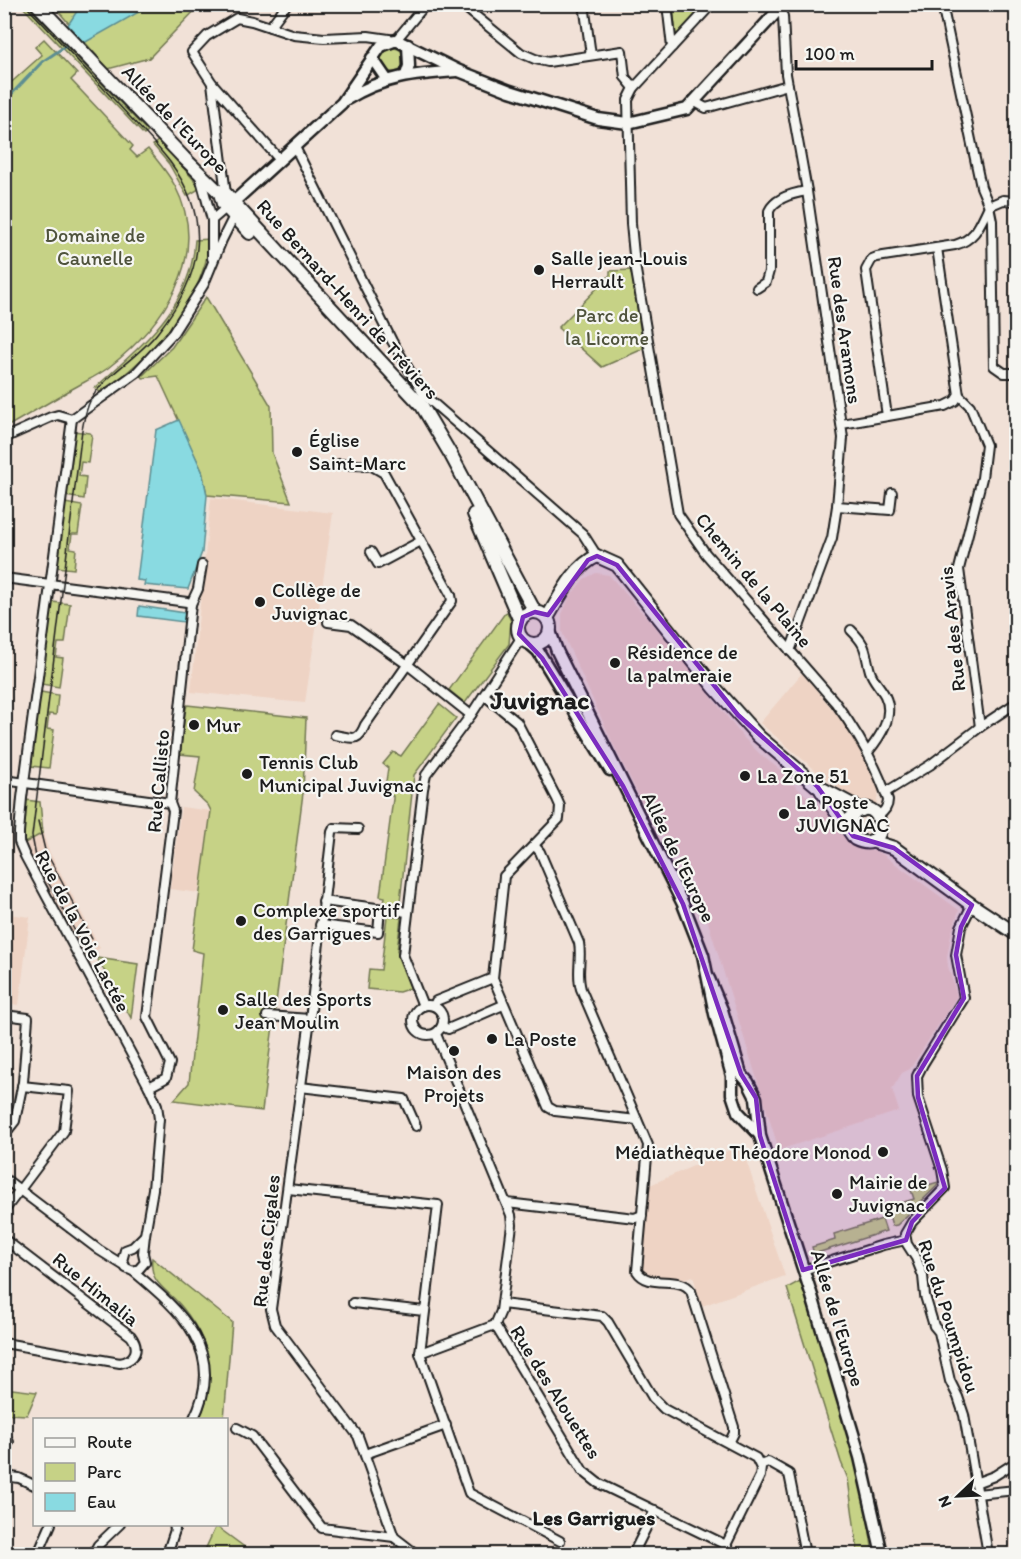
<svg xmlns="http://www.w3.org/2000/svg" width="1021" height="1559" font-family="Itim,sans-serif">
<rect width="100%" height="100%" fill="#f1e1d7"/>
<filter id="ink" filterUnits="userSpaceOnUse"><feTurbulence type="fractalNoise" baseFrequency=".0167" numOctaves="2"/><feDisplacementMap in="SourceGraphic" scale="12" xChannelSelector="R" yChannelSelector="G"/><feConvolveMatrix kernelMatrix="1 2 1 2 8 2 1 2 1" color-interpolation-filters="sRGB"/></filter>
<g filter="url(#ink)">
<g fill="#eed3c4">
<path d="M211 498 333 513 305 703 191 692Z"/>
<path d="M596 573 609 575 671 645 742 736 761 755 788 776 794 785 836 820 850 844 863 850 875 851 882 854 959 910 951 935 947 957 948 966 957 996 910 1069 902 1073 892 1089 899 1111 779 1150 708 922 688 874 647 812 614 746 562 632V614L570 596 584 579Z"/>
<path d="M802 673 842 721 864 757 879 790 876 805 850 796 821 775 760 723Z"/>
<path d="M181 807 211 811 199 893 170 889Z"/>
<path d="M43 833 49 851 100 948 84 958 28 856 23 844Z"/>
<path d="M9 914 30 917 19 1005 5 1003 4 952Z"/>
<path d="M741 1145 785 1276 702 1306 693 1276 683 1279 644 1274 640 1268 650 1185Z"/>
</g>
<g fill="#c6d286" stroke="#717751" stroke-width="1.5">
<path d="M21 5H27L148 132 144 135Z"/>
<path d="M53 5H200L149 58 108 69Z"/>
<path d="M673 5H705L676 38Z"/>
<path d="M44 39 77 74 71 80 133 146 130 150 137 157 148 149C158 161 168 173 175 186 212 257 163 325 108 368 97 376 84 382 72 389 50 402 27 415 5 428V88L42 55 35 47Z"/>
<circle cx="393" cy="60" r="12"/>
<path d="M159 140 194 180 199 189 187 196 169 164 153 145Z"/>
<path d="M210 239C205 289 170 336 133 367 123 377 111 384 100 392L95 388C141 345 191 309 195 240Z"/>
<path d="M632 270 643 349 602 367 558 328 610 275V271Z"/>
<path d="M206 297 271 406 272 453 291 502 207 495 202 471 158 376 143 378 142 376 172 347Z"/>
<path d="M73 431 90 433 92 435 88 463 81 462 79 476 86 477 84 499 65 496Z"/>
<path d="M65 503 82 506 78 534H72L70 548 76 549 74 569 56 567Z"/>
<path d="M52 602 70 604 65 643H58L56 657 63 658 59 687 41 684Z"/>
<path d="M507 612 511 621 509 644 465 703 449 690 505 613Z"/>
<path d="M41 692 58 695 56 715 49 714 47 729 54 730 49 768 31 766Z"/>
<path d="M439 704 456 718 414 775 400 902 396 906 384 904 385 897 380 896 393 799V796L384 795 388 768 383 764 393 752 401 756Z"/>
<path d="M187 705 306 718 303 793 262 1111 174 1100 189 1083 203 953 192 950 211 811 208 805 194 792 200 756 180 754 185 713Z"/>
<path d="M26 800 40 802 43 833 23 844V825Z"/>
<path d="M387 916 401 918 397 951 411 988 399 992 367 989 369 969 381 970Z"/>
<path d="M97 958 138 964 131 1018Z"/>
<path d="M938 1182 937 1186 897 1225 892 1226 887 1207 914 1199 911 1190Z"/>
<path d="M882 1219 886 1231 814 1254 812 1247 835 1240 834 1234Z"/>
<path d="M152 1258 232 1322 224 1419H199C219 1378 210 1341 182 1307 168 1289 149 1285 152 1258Z"/>
<path d="M800 1281 823 1349 863 1484 873 1554H858L848 1479 841 1462 787 1288Z"/>
<path d="M4 1388 37 1392 27 1415 5 1414Z"/>
<path d="M216 1526 254 1554H211L205 1550Z"/>
</g>
<g fill="#89dae1" stroke="#5d8e92" stroke-width="1.5">
<path d="M81 5V4L151 5 84 43 68 25Z"/>
<path d="M179 420 202 471 207 495 202 552 188 589 144 585 145 581 137 580 156 430Z"/>
<path d="M139 606 185 613 184 622 138 616Z"/>
</g>
<g fill="none" stroke-linecap="round" stroke-linejoin="round">
<g stroke="#5d8e92" stroke-width="3">
<path d="M143 9 157 4"/>
<path d="M4 102 42 62 70 43"/>
</g>
<defs>
<g id="street">
<path d="M461 4 521 53 535 59 548 62 622 51 625 77 634 88"/>
<path d="M584 4 591 55"/>
<path d="M667 4 672 47"/>
<path d="M712 4 634 88 628 100 631 224 635 265 678 514 706 554 835 702C857 732 876 764 888 800 888 807 884 812 878 816"/>
<path d="M942 4 981 187 989 206 992 221 994 366 1004 373H1016"/>
<path d="M779 10 783 16 786 74 807 191 843 438 837 506 832 538 790 651"/>
<path d="M270 27 287 4"/>
<path d="M212 83 226 194"/>
<path d="M695 102 706 108 788 85"/>
<path d="M295 147 392 341 424 395 583 534 597 556"/>
<path d="M280 160 212 83 192 52 207 36 237 18 252 21 294 35 324 38 368 36 396 40 426 4"/>
<path d="M200 176 212 220V258"/>
<path d="M989 206 1003 200 1016 201"/>
<path d="M212 220 226 208"/>
<path d="M757 288 766 282 769 271V211C775 198 794 193 807 191"/>
<path d="M959 395 970 406 986 445 982 478 959 569 980 727"/>
<path d="M887 416 866 270 872 259 877 257 955 245C976 239 980 224 989 206"/>
<path d="M72 419 22 798 19 832V842L25 856 149 1087 157 1105 159 1119 153 1189 145 1235 143 1253 145 1262 139 1269 133 1271"/>
<path d="M72 419 136 373 173 333 204 284 222 240 234 216"/>
<path d="M842 424 945 406 955 401 959 395 937 248"/>
<path d="M4 438 51 417 58 415 72 419"/>
<path d="M837 506 890 510 892 493"/>
<path d="M371 552 378 564 421 541"/>
<path d="M4 578 187 602 191 604"/>
<path d="M328 622 351 625 408 665 471 715"/>
<path d="M851 630C868 647 864 650 870 671 873 681 881 687 885 696 895 716 880 737 868 752"/>
<path d="M484 695 517 722 557 799 560 806 559 819 504 876 493 978 548 1107 555 1111 637 1120"/>
<path d="M335 735C352 738 358 743 365 725L452 601 451 595 384 473 372 466 339 464"/>
<path d="M4 780 170 803"/>
<path d="M886 792 930 765 980 727 1016 703"/>
<path d="M358 829 334 828 332 832 310 1019 271 1309 275 1325 358 1436 394 1537 416 1554"/>
<path d="M534 845 540 852 579 943C582 959 576 973 581 989L648 1145 637 1271C649 1290 679 1274 691 1291L734 1427V1433L729 1443"/>
<path d="M323 901 407 912"/>
<path d="M972 905 961 927 956 955 964 998 923 1064 917 1076 918 1097 942 1170 945 1188 912 1222 905 1234 907 1244 916 1258 923 1276 925 1296 934 1326 939 1332 950 1381 958 1397 964 1415 988 1554"/>
<path d="M320 925 378 932 380 909"/>
<circle cx="428" cy="1020" r="15"/>
<path d="M423 1006 403 955 423 789 426 775 471 715 521 638"/>
<path d="M434 1006 436 1001 493 978"/>
<path d="M4 1015 28 1018 23 1082 15 1121 4 1135"/>
<path d="M267 1016 310 1019"/>
<path d="M442 1026 448 1029 503 1005"/>
<path d="M436 1034 511 1215 512 1225 501 1311 495 1325 583 1471 598 1483 726 1545 731 1554"/>
<path d="M149 1087 166 1078 170 1063 147 1017 173 811 170 803 191 604 198 589 202 565"/>
<path d="M300 1087 404 1099 416 1126"/>
<path d="M4 1178 99 1250 123 1265"/>
<path d="M288 1189 438 1205 420 1353 469 1493 560 1541"/>
<path d="M507 1203 635 1218 642 1215"/>
<path d="M4 1211 64 1131 69 1091 22 1086"/>
<path d="M145 1235 133 1247 125 1250 122 1261 126 1268 133 1271C181 1311 228 1352 193 1420"/>
<path d="M4 1239 131 1336C140 1348 136 1360 120 1363L4 1343"/>
<path d="M803 1270 883 1245 906 1240"/>
<path d="M353 1303 424 1311"/>
<path d="M502 1304 602 1316 608 1322 653 1398 664 1409 756 1458 761 1468 760 1476 726 1545"/>
<path d="M420 1353 495 1325"/>
<path d="M237 1428 252 1436 322 1528 394 1537"/>
<path d="M4 1443 9 1442"/>
<path d="M365 1454 446 1425"/>
<path d="M760 1465 768 1462 789 1474 805 1554"/>
<path d="M4 1476 19 1478 34 1485"/>
<path d="M975 1483 994 1476 1016 1462"/>
<path d="M977 1494 1016 1490"/>
<path d="M38 1554 51 1524"/>
<path d="M93 1554 98 1545 120 1524"/>
<path d="M167 1554 175 1530 174 1524"/>
<path d="M633 1554 655 1510"/>
</g>
<g id="secondary">
<path d="M372 58 387 80"/>
<path d="M406 75 409 66 408 45"/>
<path d="M347 99C384 76 416 74 458 71"/>
<path d="M227 208 342 103 381 46 396 40 459 71 510 91 598 119 628 123 687 109 784 4"/>
<path d="M550 631 557 651 683 904 703 955 715 1014 732 1076V1094L738 1112 759 1134"/>
<path d="M530 644 538 651 610 770"/>
<path d="M709 979 722 1010 741 1074 748 1082 756 1098 760 1136 812 1296 860 1457 882 1554"/>
</g>
<g id="primary">
<path d="M37 4 184 158 220 193 226 194 233 202 422 406 451 455 535 612"/>
<path d="M220 193 223 204 250 233"/>
<path d="M474 514 520 621"/>
<circle cx="534" cy="628" r="16"/>
<path d="M547 618C560 597 573 567 597 556L617 565 715 688 758 736 817 786 862 810"/>
<path d="M821 790 855 839C893 858 884 788 852 815L849 828"/>
<path d="M871 841 894 848 972 905 1016 934"/>
</g>
</defs>
<use href="#street" stroke="#1c1c1c" stroke-width="12"/>
<use href="#secondary" stroke="#1c1c1c" stroke-width="15"/>
<use href="#primary" stroke="#1c1c1c" stroke-width="16"/>
<use href="#street" stroke="#f6f6f2" stroke-width="8"/>
<use href="#secondary" stroke="#f6f6f2" stroke-width="10"/>
<use href="#primary" stroke="#f6f6f2" stroke-width="12"/>
<g stroke="#1c1c1c" stroke-width="1.5">
<path d="M24 4C56 37 87 71 118 104 135 123 154 141 170 162 214 222 202 276 158 332 140 356 105 375 91 399 86 409 84 419 82 430L32 836 36 857 41 869 82 944"/>
<path d="M38 821 45 850 92 939"/>
</g>
</g>
</g>
<path fill="#7b2cbf" fill-opacity="0.2" stroke="#7b2cbf" stroke-width="4.5" stroke-linejoin="round" d="M597 556 617 565 738 715 817 786 853 836 894 848 972 905 961 927 956 955 964 998 917 1076 918 1097 945 1188 912 1222 906 1240 803 1270 760 1136 756 1098 741 1074 683 904 623 786 542 658 519 634 523 617 535 612 548 615 588 560Z"/>
<g fill="#1c1c1c" stroke="#f6f6f2" stroke-width="2">
<circle cx="539" cy="270" r="6"/>
<circle cx="297" cy="452" r="6"/>
<circle cx="260" cy="602" r="6"/>
<circle cx="615" cy="663" r="6"/>
<circle cx="194" cy="725" r="6"/>
<circle cx="247" cy="774" r="6"/>
<circle cx="745" cy="776" r="6"/>
<circle cx="784" cy="814" r="6"/>
<circle cx="241" cy="921" r="6"/>
<circle cx="223" cy="1010" r="6"/>
<circle cx="492" cy="1039" r="6"/>
<circle cx="454" cy="1051" r="6"/>
<circle cx="883" cy="1152" r="6"/>
<circle cx="837" cy="1194" r="6"/>
</g>
<g text-anchor="middle" stroke-width="4.5" stroke-linejoin="round" paint-order="stroke">
<g font-size="20" fill="#1c1c1c" stroke="#f6f6f2">
<text transform="translate(175 119) rotate(46)" y="7">Allée de l'Europe</text>
<text transform="translate(348 299) rotate(48)" y="7">Rue Bernard-Henri de Tréviers</text>
<text transform="translate(845 330) rotate(82)" y="7">Rue des Aramons</text>
<text transform="translate(754 580) rotate(50)" y="7">Chemin de la Plaine</text>
<text transform="translate(952 629) rotate(-96)" y="7">Rue des Aravis</text>
<text transform="translate(158 781) rotate(-85)" y="7">Rue Callisto</text>
<text transform="translate(679 857) rotate(64)" y="7">Allée de l'Europe</text>
<text transform="translate(83 931) rotate(62)" y="7">Rue de la Voie Lactée</text>
<text transform="translate(266 1241) rotate(-84)" y="7">Rue des Cigales</text>
<text transform="translate(96 1289) rotate(39)" y="7">Rue Himalia</text>
<text transform="translate(949 1316) rotate(72)" y="7">Rue du Poumpidou</text>
<text transform="translate(838 1318) rotate(73)" y="7">Allée de l'Europe</text>
<text transform="translate(556 1392) rotate(58)" y="7">Rue des Alouettes</text>
</g>
<g font-size="20" fill="#4f533c" stroke="#f6f6f2">
<text x="95" y="242">Domaine de<tspan x="95" dy="23">Caunelle</tspan></text>
<text x="607" y="322">Parc de<tspan x="607" dy="23">la Licorne</tspan></text>
</g>
<g font-size="20" fill="#1c1c1c" stroke="#f6f6f2" text-anchor="start">
<text x="551" y="265">Salle jean-Louis<tspan x="551" dy="23">Herrault</tspan></text>
<text x="309" y="447">Église<tspan x="309" dy="23">Saint-Marc</tspan></text>
<text x="272" y="597">Collège de<tspan x="272" dy="23">Juvignac</tspan></text>
<text x="627" y="659">Résidence de<tspan x="627" dy="23">la palmeraie</tspan></text>
<text x="206" y="732">Mur</text>
<text x="259" y="769">Tennis Club<tspan x="259" dy="23">Municipal Juvignac</tspan></text>
<text x="757" y="783">La Zone 51</text>
<text x="796" y="809">La Poste<tspan x="796" dy="23">JUVIGNAC</tspan></text>
<text x="253" y="917">Complexe sportif<tspan x="253" dy="23">des Garrigues</tspan></text>
<text x="235" y="1006">Salle des Sports<tspan x="235" dy="23">Jean Moulin</tspan></text>
<text x="504" y="1046">La Poste</text>
<text x="454" y="1079" text-anchor="middle">Maison des<tspan x="454" dy="23">Projets</tspan></text>
<text x="871" y="1159" text-anchor="end">Médiathèque Théodore Monod</text>
<text x="849" y="1189">Mairie de<tspan x="849" dy="23">Juvignac</tspan></text>
</g>
<g font-size="21" font-weight="bold" fill="#1c1c1c" stroke="#f6f6f2">
<text x="594" y="1525">Les Garrigues</text>
</g>
<g font-size="26" font-weight="bold" fill="#1c1c1c" stroke="#f6f6f2">
<text x="540" y="709">Juvignac</text>
</g>
</g>
<rect width="1021" height="1559" fill="none" stroke="#f6f6f2" stroke-width="24"/>
<rect x="12" y="12" width="997" height="1535" fill="none" stroke="#1c1c1c" stroke-width="2" filter="url(#ink)"/>
<rect x="33" y="1418" width="195" height="108" fill="#f6f6f2" stroke="#9f9f9c" stroke-width="1.5"/>
<rect x="45" y="1438" width="30" height="9" fill="#f6f6f2" stroke="#9f9f9c" stroke-width="1.5"/>
<text x="87" y="1448" font-size="18" fill="#1c1c1c">Route</text>
<rect x="45" y="1463" width="30" height="18" fill="#c6d286" stroke="#9f9f9c" stroke-width="1.5"/>
<text x="87" y="1478" font-size="18" fill="#1c1c1c">Parc</text>
<rect x="45" y="1493" width="30" height="18" fill="#89dae1" stroke="#9f9f9c" stroke-width="1.5"/>
<text x="87" y="1508" font-size="18" fill="#1c1c1c">Eau</text>
<g transform="translate(958 1496) rotate(247)" stroke="#f6f6f2" stroke-width="4.5" paint-order="stroke">
<path d="M0-4.5L10 22L0 15L-10 22Z" fill="#1c1c1c"/>
<text y="-9" font-size="16" font-weight="bold" text-anchor="middle" fill="#1c1c1c">N</text>
</g>
<path d="M796 60v9h136v-9" fill="none" stroke="#1c1c1c" stroke-width="3"/>
<text x="805" y="60" font-size="18" fill="#1c1c1c" stroke="#f6f6f2" stroke-width="4.5" paint-order="stroke">100 m</text>
</svg>
